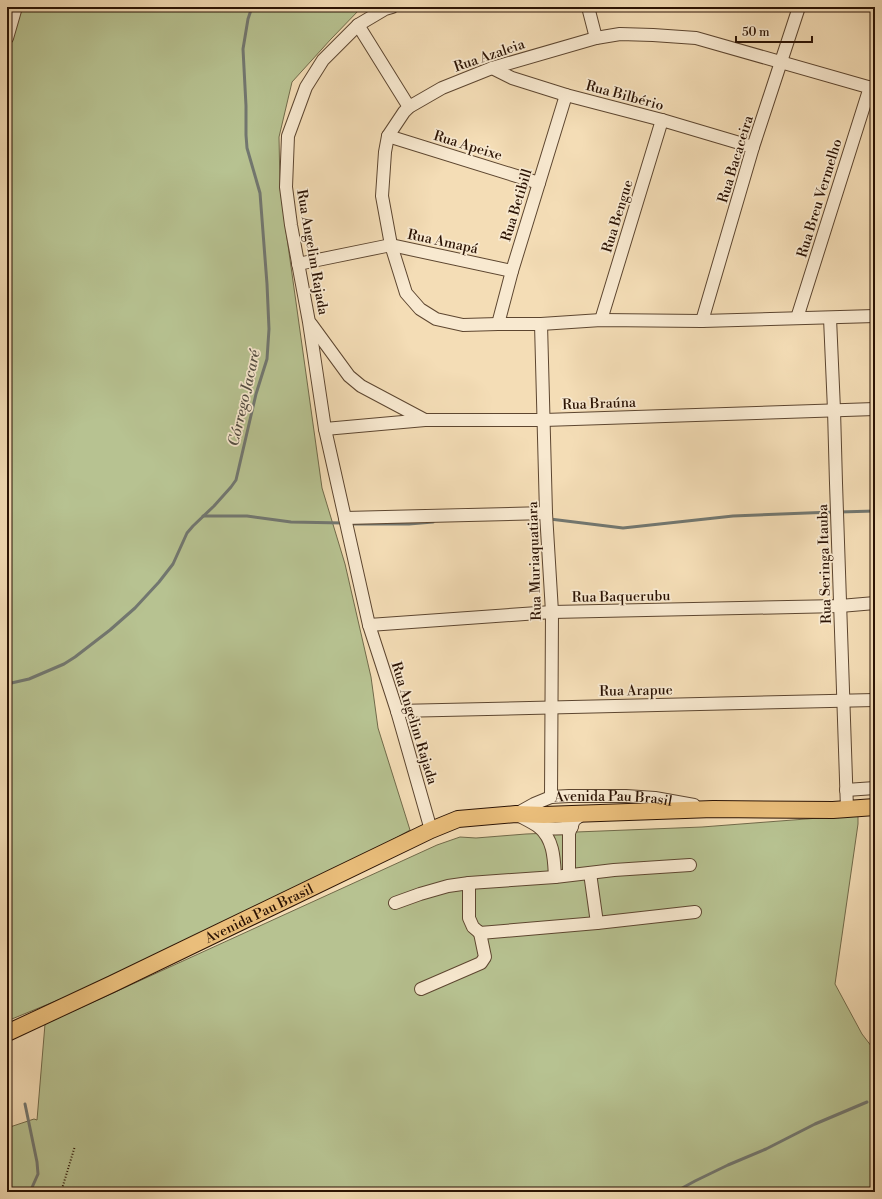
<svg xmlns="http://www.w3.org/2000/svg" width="882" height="1199" font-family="'Libre Bodoni',serif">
<rect width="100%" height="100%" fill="#f4ddb6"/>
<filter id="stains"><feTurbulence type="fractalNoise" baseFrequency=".005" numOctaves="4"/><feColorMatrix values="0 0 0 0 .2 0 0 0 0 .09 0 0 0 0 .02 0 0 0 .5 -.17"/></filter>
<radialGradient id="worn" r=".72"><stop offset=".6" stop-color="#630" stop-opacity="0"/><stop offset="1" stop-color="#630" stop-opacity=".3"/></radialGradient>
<g fill="#b7c291" stroke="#716a4a">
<path d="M7 7H364L360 9 331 39 292 82 279 137 280 188 322 488 345 564 371 677 378 728 410 830 340 869 85 989 7 1021Z"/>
<path d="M858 815V824L835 984 862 1034 875 1051V1192H7V1128L34 1119 37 1120 45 1024 437 845 460 837 476 838 526 834 702 827Z"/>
</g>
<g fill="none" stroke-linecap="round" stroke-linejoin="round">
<g stroke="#727770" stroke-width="3">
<path d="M839 512 875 511"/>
<path d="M203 516H247L291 522 343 523"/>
<path d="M550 519 623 528 733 516 833 512"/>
<path d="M349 524H409L433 522"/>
<path d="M7 684 29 679 64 664 75 657 110 630 135 608 159 582 173 564 187 533 193 526 214 506 231 487 236 480 256 394 261 378 267 359 269 329 267 284 260 193 247 148 246 135V106L243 49 248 19 252 7"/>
<path d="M25 1104 37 1162 38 1174 30 1192"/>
<path d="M675 1192 695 1181 728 1165 766 1149 815 1124 867 1102"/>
</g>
<defs>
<g id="minor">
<path d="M392 7 385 9 358 25 323 60 306 87 288 136 286 187 291 225 309 322 325 429 369 625 397 711 431 830"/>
<path d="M588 7 596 38"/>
<path d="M358 25 409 107"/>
<path d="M7 38 16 7"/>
<path d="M492 68 512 78 566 95 662 120 753 147"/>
<path d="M875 89 696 38 653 35 620 34 596 38 492 68 442 88 409 107 404 112 388 136 385 152 382 196 391 245 406 293 420 309 436 319 463 325 498 324H541L601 320 702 321 875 316"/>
<path d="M388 136 539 183"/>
<path d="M298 264 391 245 512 271"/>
<path d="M797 318 870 87"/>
<path d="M830 318 834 410 836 483 847 809"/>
<path d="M601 320 662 120"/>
<path d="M702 321 753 147 799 7"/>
<path d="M311 324 349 376 361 386 425 420"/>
<path d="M498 324 512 271 566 95"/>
<path d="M541 324 546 513 552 612 551 797"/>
<path d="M325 429 425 420H544L875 409"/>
<path d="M345 518 546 513"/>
<path d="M369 625 552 612 840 606 875 603"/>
<path d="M397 711 875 700"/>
<path d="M846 790 875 788"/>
<path d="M539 827C550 829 560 829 572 827"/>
<path d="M590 873 597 923"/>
<path d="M569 875V833L574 820 584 813"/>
<path id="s1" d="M555 877C554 859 554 840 539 827 532 822 523 818 516 814L534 804 551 797 569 796H626L655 798 694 805"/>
<path d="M469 883V918L473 927 480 933 597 923 695 912"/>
<path d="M395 903 420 894 448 886 469 883 555 877 614 870 690 865"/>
<path d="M421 989 481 963 485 957 480 933"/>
</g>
<g id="major">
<path id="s2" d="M7 1033 112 984 431 830 458 819 516 814 544 815 713 809 833 810 875 807"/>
</g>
</defs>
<use href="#minor" stroke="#5d4630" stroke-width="14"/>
<use href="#major" stroke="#2b1304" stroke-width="18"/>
<path stroke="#2b1304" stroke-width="2" stroke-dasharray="1 2" stroke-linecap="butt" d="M61 1192 75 1146"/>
<use href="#minor" stroke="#f8e9d0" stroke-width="12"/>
<use href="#major" stroke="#eabe7b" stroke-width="16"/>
</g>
<g text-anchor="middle" stroke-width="3.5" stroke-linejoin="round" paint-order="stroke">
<g font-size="14" fill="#2b1304" stroke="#f8e9d0">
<text transform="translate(489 55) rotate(-19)" y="5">Rua Azaleia</text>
<text transform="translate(625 95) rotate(15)" y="5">Rua Bilbério</text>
<text transform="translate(468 145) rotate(17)" y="5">Rua Apeixe</text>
<text transform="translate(735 159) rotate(-73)" y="5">Rua Bacaceira</text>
<text transform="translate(819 198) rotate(-73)" y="5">Rua Breu Vermelho</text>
<text transform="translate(516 205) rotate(-73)" y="5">Rua Betibill</text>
<text transform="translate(617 216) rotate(-73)" y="5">Rua Bengue</text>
<text transform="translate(443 241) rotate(12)" y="5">Rua Amapá</text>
<text transform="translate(313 252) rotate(80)" y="5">Rua Angelim Rajada</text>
<text transform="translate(599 403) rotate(-2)" y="5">Rua Braúna</text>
<text transform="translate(534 561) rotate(-92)" y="5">Rua Muriaquatiara</text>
<text transform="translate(824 564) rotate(-92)" y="5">Rua Seringa Itauba</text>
<text transform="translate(621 596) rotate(-1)" y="5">Rua Baquerubu</text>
<text transform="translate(636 690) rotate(-1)" y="5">Rua Arapue</text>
<text transform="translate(415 723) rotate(73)" y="5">Rua Angelim Rajada</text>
<text dy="5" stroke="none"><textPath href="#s1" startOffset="182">Avenida Pau Brasil</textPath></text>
<text dy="5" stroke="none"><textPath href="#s2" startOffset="279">Avenida Pau Brasil</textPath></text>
</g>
<g font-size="15" font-style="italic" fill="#544d43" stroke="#f8e9d0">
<text transform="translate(244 398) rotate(-77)" y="5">Córrego Jacaré</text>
</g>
</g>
<rect width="882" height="1199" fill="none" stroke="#f4ddb6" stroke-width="24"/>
<rect x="8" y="8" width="866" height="1183" fill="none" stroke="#2b1304" stroke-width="2"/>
<rect x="12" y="12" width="858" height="1175" fill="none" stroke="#2b1304"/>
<path d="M736 36v6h76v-6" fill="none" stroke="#2b1304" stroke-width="2"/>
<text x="742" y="36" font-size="12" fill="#2b1304" stroke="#f8e9d0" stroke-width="3" paint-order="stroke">50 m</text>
<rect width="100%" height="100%" filter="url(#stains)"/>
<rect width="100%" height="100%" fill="url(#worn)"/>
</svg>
